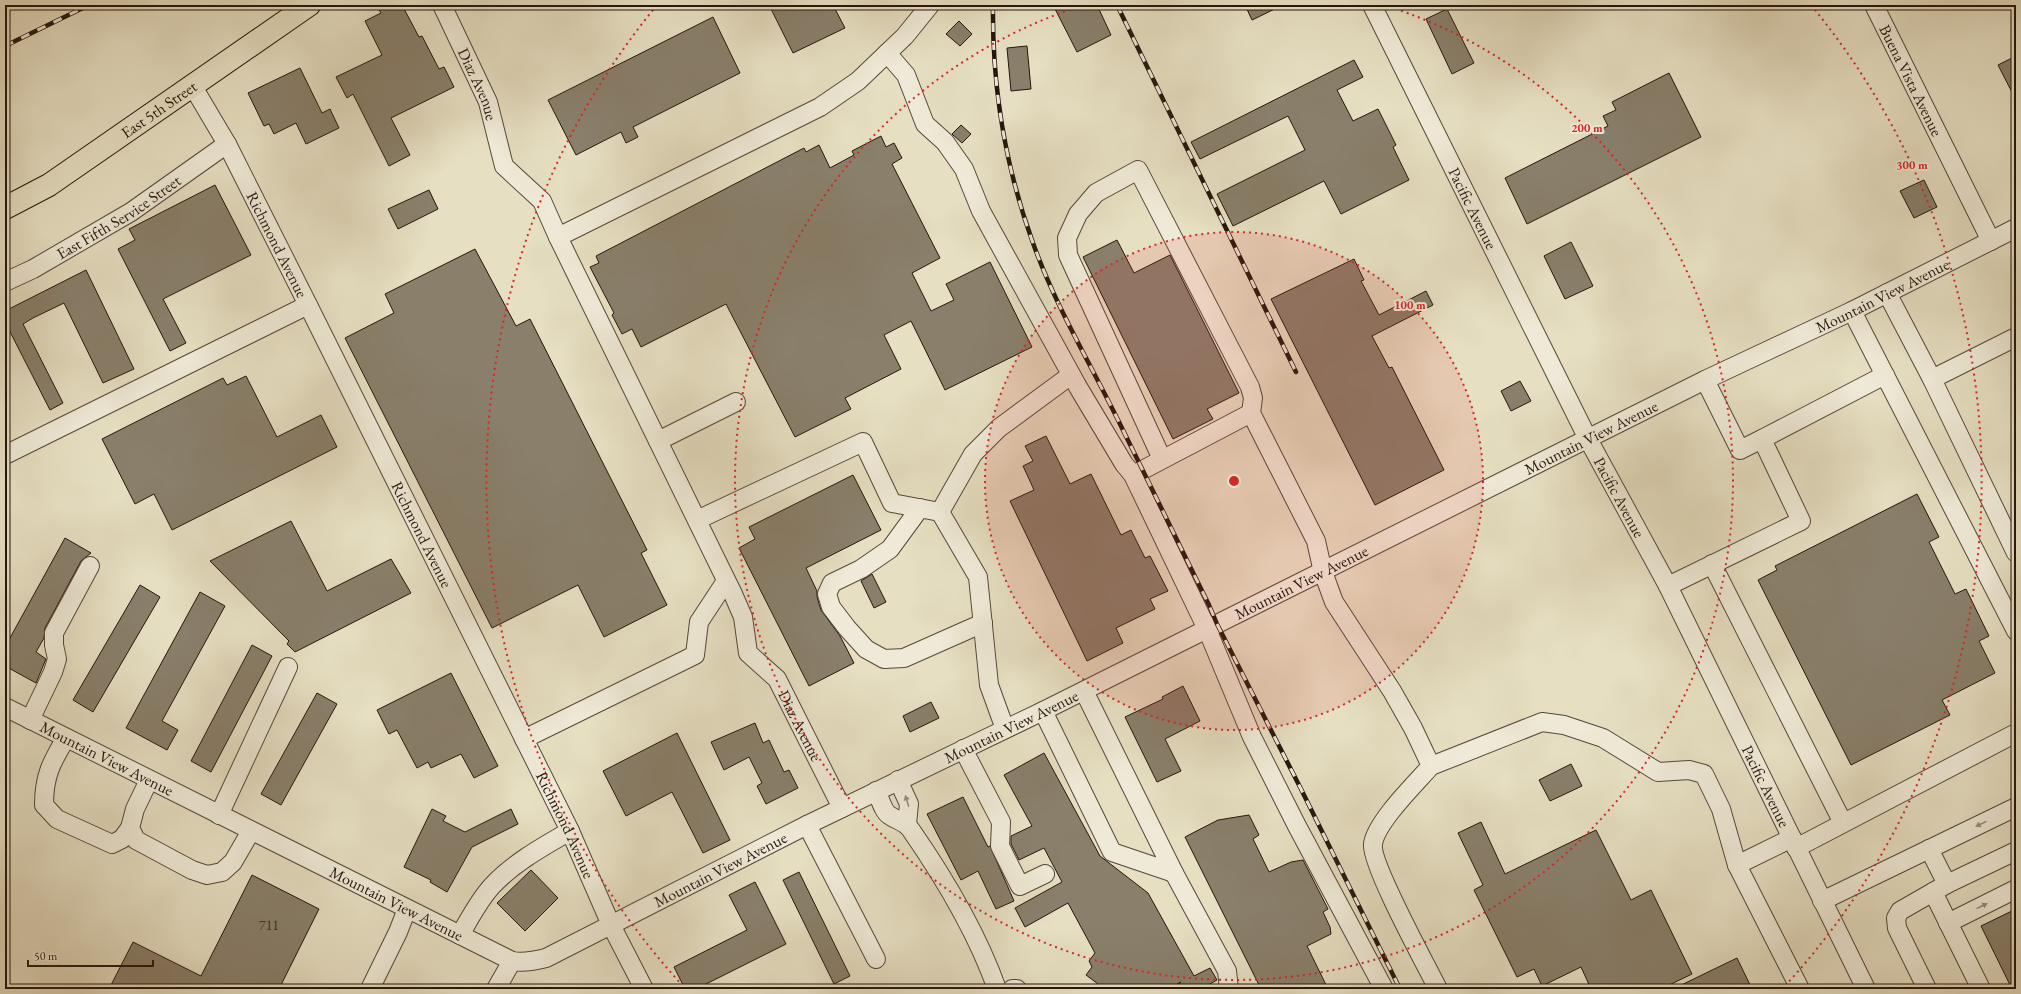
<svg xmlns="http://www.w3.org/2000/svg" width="2021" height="994" font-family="'EB Garamond',serif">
<rect width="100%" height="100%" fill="#e6dfc2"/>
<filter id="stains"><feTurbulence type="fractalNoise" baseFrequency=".005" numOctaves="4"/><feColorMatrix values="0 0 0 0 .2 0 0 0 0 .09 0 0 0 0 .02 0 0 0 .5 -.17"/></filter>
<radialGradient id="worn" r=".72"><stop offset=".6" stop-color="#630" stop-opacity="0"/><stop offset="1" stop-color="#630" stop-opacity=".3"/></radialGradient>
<g fill="#897f6b" stroke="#25160c">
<path d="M389 5H402L419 37 422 36 439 69 444 67 454 87 391 118 410 155 389 166 353 94 347 98 336 77 382 55 365 21 381 13 379 10Z"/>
<path d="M769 5H833L845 28 793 53Z"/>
<path d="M1053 5H1097L1111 35 1077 52Z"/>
<path d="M1245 5H1283L1252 20Z"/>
<path d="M1447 9 1474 63 1452 74 1426 19Z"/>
<path d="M713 17 740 73 633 127 638 137 626 143 621 132 576 155 548 100Z"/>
<path d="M959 21 972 34 960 46 946 34Z"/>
<path d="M1027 46 1031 89 1011 91 1007 48Z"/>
<path d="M2016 56V100L1998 65Z"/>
<path d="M1354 60 1363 77 1337 90 1353 121 1378 109 1396 145 1393 147 1409 180 1341 214 1324 181 1233 226 1217 194 1305 150 1288 116 1200 159 1191 142Z"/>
<path d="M300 68 322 113 330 109 339 128 306 144 296 123 274 134 269 124 264 126 248 93Z"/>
<path d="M1669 73 1701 137 1527 224 1505 178 1608 126 1603 116 1616 110 1612 102Z"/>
<path d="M961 125 971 134 962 143 952 134Z"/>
<path d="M881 136 886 147 894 143 902 158 892 164 940 258 912 273 931 311 954 300 946 284 990 262 1032 347 945 390 911 321 884 335 901 369 845 398 851 409 795 437 726 304 641 347 632 329 622 334 612 315 614 313 590 267 599 263 596 256 804 148 806 152 819 145 830 168 854 155 852 151Z"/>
<path d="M1924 180 1937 207 1914 218 1900 191Z"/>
<path d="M215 185 251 255 163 299 186 343 170 351 118 249 135 240 129 229Z"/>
<path d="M429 190 438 209 398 229 388 209Z"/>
<path d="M1117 240 1134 273 1170 255 1239 393 1207 409 1213 419 1173 439 1083 257Z"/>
<path d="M1571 242 1593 286 1565 299 1544 256Z"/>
<path d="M475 249 516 326 530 319 647 550 641 553 667 605 604 637 578 585 492 628 345 338 394 313 385 294Z"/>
<path d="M1354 259 1364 280 1361 281 1379 315 1426 291 1433 305 1372 336 1389 368 1392 367 1444 470 1375 505 1271 299Z"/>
<path d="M86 270 134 369 103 383 64 303 33 318 23 324 63 403 50 410 5 322V311Z"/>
<path d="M246 376 277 437 321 415 337 447 172 530 154 494 135 504 102 439 223 378 227 385Z"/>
<path d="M1520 381 1531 401 1511 411 1501 391Z"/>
<path d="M1046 436 1070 484 1091 474 1121 535 1131 530 1145 558 1150 556 1168 591 1150 599 1155 609 1116 628 1123 643 1087 661 1010 501 1034 490 1023 466 1033 461 1025 446Z"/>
<path d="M853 475 881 530 806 568 817 591V597L821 610 840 636 854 663 809 686 739 548 755 539 749 527Z"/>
<path d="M1917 494 1939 537 1929 542 1955 594 1966 589 1989 636 1979 641 1995 673 1942 700 1950 715 1851 765 1758 580 1777 570 1775 566Z"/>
<path d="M291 521 327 591 391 559 411 593 295 652 287 644 289 641 210 561Z"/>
<path d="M65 538 91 553 81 561 45 628 44 638 36 652 46 659 36 683 5 666V647Z"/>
<path d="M872 574 886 602 874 608 861 581Z"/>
<path d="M140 585 160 597 93 712 73 700Z"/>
<path d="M200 592 225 606 162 721 178 730 167 750 126 728Z"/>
<path d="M252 645 272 656 211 772 191 761Z"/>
<path d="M451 673 498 766 474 778 461 754 431 768 428 762 417 768 397 730 389 734 377 710Z"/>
<path d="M1183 686 1200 721 1165 739 1181 771 1157 782 1125 717 1163 699 1162 697Z"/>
<path d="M317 693 337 704 281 805 261 794Z"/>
<path d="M931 702 939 718 910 732 903 716Z"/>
<path d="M755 723 763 743 769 740 784 772 789 770 798 788 766 804 757 786 762 783 749 757 724 770 711 742Z"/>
<path d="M677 733 730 840 703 853 672 792 626 816 603 771Z"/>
<path d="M1044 753 1100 856 1148 893 1194 976 1210 968 1217 980 1201 989H1171L1181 982 1168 989H1101L1098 984 1086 975 1092 967 1089 961 1095 953 1068 903 1025 927 1015 908 1062 882 1044 848 1019 860 1011 844V836L1032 826 1004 775Z"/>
<path d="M1571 764 1582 786 1550 801 1539 780Z"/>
<path d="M963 797 988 847 990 846 1014 901 996 909 978 871 961 880 927 814Z"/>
<path d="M432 809 446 816 443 821 465 832 511 809 518 824 472 847 447 892 430 882 431 880 404 867Z"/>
<path d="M1249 815 1259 835 1253 839 1269 872 1291 862 1303 860 1328 909 1323 912 1330 927 1331 934 1307 946 1328 989H1261L1185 837 1218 820Z"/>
<path d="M1481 822 1505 874 1596 830 1631 900 1651 890 1692 974 1661 989H1591L1581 967 1542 986 1534 969 1517 977 1474 890 1483 885 1458 833Z"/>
<path d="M531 870 558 898 525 931 497 903Z"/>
<path d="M799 872 850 976 834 984 783 880Z"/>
<path d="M252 875 319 909 279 989H109L133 942 201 976Z"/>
<path d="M755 882 786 944 696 989H685L674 967 747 930 729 895Z"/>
<path d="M2016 909V989H2012L1981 926Z"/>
<path d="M1737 958 1752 989H1735L1733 985 1723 989H1673Z"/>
</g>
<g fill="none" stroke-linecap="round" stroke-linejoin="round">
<defs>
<g id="minor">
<path id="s1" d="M442 5 488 102 504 166 542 201 558 237 820 107 858 81 905 36 930 5"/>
<path id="s2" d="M1372 5 1588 439 1668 586 1866 989"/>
<path id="s3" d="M1874 5 1991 241"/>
<path d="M887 53 906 75 925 124 945 142 964 169 981 211 1078 387 1124 464 1133 475"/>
<path id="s4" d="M192 85 227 144 308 305 570 831 611 925 644 989"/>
<path id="s5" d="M558 237 733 594 743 617 748 653 777 679 842 808"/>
<path id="s6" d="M5 282 33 269 131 212 227 144"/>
<path d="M1887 293 1932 379 2016 337"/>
<path d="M1852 311 2016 631"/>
<path d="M1932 379 2016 553"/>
<path d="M1705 380 1740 450 1762 439"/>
<path d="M658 441 736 402"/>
<path d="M5 455 308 305"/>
<path d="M1162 459 1068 255 1067 238 1078 214 1096 193 1138 170 1250 387 1253 398 1251 413"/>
<path d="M920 508 890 549 861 569 832 583 827 594 831 607 847 628 866 649 884 659 904 658 983 623"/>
<path d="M940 512 973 454 999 428 1071 375"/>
<path d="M697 520 863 442 892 503 940 512 978 577 989 685 1005 729"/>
<path d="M1712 564 1843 823"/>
<path d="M1668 586 1801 521 1762 439 1885 375"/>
<path id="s7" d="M5 707 512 961C524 963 534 961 546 958L807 825 1043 711 1705 380 1852 311 2016 228"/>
<path d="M1043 711 1112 852 1174 873 1084 691"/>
<path d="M30 720 53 672 57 659 54 645V633L90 566"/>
<path d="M66 738C51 763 44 776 44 805L57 819 112 844 122 839 130 828"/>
<path d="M524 739 695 655 699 622 726 581"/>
<path d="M963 749 1001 822 1000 846 1020 886 1045 874"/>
<path d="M1431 766 1542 722 1564 725 1603 738 1658 772 1689 770 1704 774 1721 809 1737 865 1800 989"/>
<path d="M149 780 135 809 130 828 136 840 192 870 207 875 222 872 233 862 251 831"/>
<path d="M898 780 909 804 907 824"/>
<path d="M876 791C880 798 883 811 889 815 897 821 905 821 911 830 945 879 977 933 997 989"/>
<path d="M219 815 288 667"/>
<path d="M807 825 876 959"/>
<path d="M1796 848 2016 733"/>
<path d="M1929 849 1947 884"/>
<path d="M1737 865 1792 838"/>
<path d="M1174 873 1227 971 1229 989"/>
<path d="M1933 892 1981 989"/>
<path d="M1822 901 2016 807"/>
<path d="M1948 923 2016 889"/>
<path d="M460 935C470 918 479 900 492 886 513 863 544 846 570 831"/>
<path d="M370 989 398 932 407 909"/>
<path d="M496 989 512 961"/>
<path d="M1012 989H1017"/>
<path d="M1384 989 1297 826 1252 737 1207 629 1133 475 1251 413 1316 541 1323 572 1334 602 1392 691 1413 728 1431 766C1416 783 1376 822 1373 844 1370 863 1426 965 1438 989"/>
<path d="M1927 989 1897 928 1896 918 1900 911 1947 884 2016 851"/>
</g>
<g id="major">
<path id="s8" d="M5 208 49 185 309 5"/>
</g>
</defs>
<use href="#minor" stroke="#55483a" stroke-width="20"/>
<use href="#major" stroke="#25160c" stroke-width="24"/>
<use href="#minor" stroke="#efead7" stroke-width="18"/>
<use href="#major" stroke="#e6dfc2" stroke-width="22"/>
<defs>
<g id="rail">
<path d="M993 5C992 87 1005 166 1033 243 1055 305 1090 363 1119 422 1149 483 1179 544 1209 605L1217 624 1301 789 1400 989"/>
<path d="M1117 5 1296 372"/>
<path d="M5 46 89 5"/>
</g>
</defs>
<use href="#rail" stroke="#25160c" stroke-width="4.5"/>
<use href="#rail" stroke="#efead7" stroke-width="3" stroke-dasharray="9" stroke-linecap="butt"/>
</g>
<defs><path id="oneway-solid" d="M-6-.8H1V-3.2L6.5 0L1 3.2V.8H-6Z"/></defs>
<g fill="#948b7c">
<use href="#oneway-solid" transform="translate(907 801) rotate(-107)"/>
<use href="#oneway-solid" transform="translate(1981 824) rotate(154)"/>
<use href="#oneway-solid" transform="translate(1982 906) rotate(-26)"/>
</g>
<circle cx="1234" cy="481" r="249" fill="#d62828" fill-opacity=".12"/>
<g fill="none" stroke="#d62828" stroke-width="2" stroke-dasharray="2 4">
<circle cx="1234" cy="481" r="249"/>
<path d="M1384 5A499 499 0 1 1 1084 5"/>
<path d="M683 986A748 748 0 0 1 657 5M1811 5A748 748 0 0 1 1785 986"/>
</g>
<g text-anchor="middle" stroke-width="4" stroke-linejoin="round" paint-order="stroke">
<g font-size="14" fill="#3e3024">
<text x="269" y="930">711</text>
</g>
<g font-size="16" fill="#25160c" stroke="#efead7">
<text dy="6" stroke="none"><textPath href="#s3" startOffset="84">Buena Vista Avenue</textPath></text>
<text dy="6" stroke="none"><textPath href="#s1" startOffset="87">Diaz Avenue</textPath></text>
<text dy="6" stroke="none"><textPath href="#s8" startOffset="183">East 5th Street</textPath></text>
<text dy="6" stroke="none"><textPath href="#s2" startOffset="227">Pacific Avenue</textPath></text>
<text dy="6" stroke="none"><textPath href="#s6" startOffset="131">East Fifth Service Street</textPath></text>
<text dy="6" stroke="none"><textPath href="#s4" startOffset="181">Richmond Avenue</textPath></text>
<text dy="6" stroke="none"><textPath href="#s7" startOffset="2093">Mountain View Avenue</textPath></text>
<text dy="6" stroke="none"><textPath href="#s7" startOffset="1769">Mountain View Avenue</textPath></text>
<text dy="6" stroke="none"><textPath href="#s2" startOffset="551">Pacific Avenue</textPath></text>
<text dy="6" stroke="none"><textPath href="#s4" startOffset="505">Richmond Avenue</textPath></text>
<text dy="6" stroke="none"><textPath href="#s7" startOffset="1445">Mountain View Avenue</textPath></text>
<text dy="6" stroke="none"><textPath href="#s5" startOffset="550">Diaz Avenue</textPath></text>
<text dy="6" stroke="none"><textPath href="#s7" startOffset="1121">Mountain View Avenue</textPath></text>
<text dy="6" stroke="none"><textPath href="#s7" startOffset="114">Mountain View Avenue</textPath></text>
<text dy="6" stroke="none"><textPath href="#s2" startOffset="875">Pacific Avenue</textPath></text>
<text dy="6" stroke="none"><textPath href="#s4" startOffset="829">Richmond Avenue</textPath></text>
<text dy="6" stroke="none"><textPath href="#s7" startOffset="797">Mountain View Avenue</textPath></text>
<text dy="6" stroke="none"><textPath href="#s7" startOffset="438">Mountain View Avenue</textPath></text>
</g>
</g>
<circle cx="1234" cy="481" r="6" fill="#d62828" stroke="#efead7" stroke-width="2"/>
<g font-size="12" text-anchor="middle" font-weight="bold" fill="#d62828" stroke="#efead7" stroke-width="4" stroke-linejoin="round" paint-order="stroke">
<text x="1587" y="132">200 m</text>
<text x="1912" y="169">300 m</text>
<text x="1410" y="309">100 m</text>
</g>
<rect width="2021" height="994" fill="none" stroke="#e6dfc2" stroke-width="20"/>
<rect x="6" y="6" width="2009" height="982" fill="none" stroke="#25160c" stroke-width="2"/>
<rect x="10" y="10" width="2001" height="974" fill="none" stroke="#25160c"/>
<path d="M28 960v6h125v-6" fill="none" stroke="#25160c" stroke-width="2"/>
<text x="34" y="960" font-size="12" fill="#25160c" stroke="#efead7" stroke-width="3" paint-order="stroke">50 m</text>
<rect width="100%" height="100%" filter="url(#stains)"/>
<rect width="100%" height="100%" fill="url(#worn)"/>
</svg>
